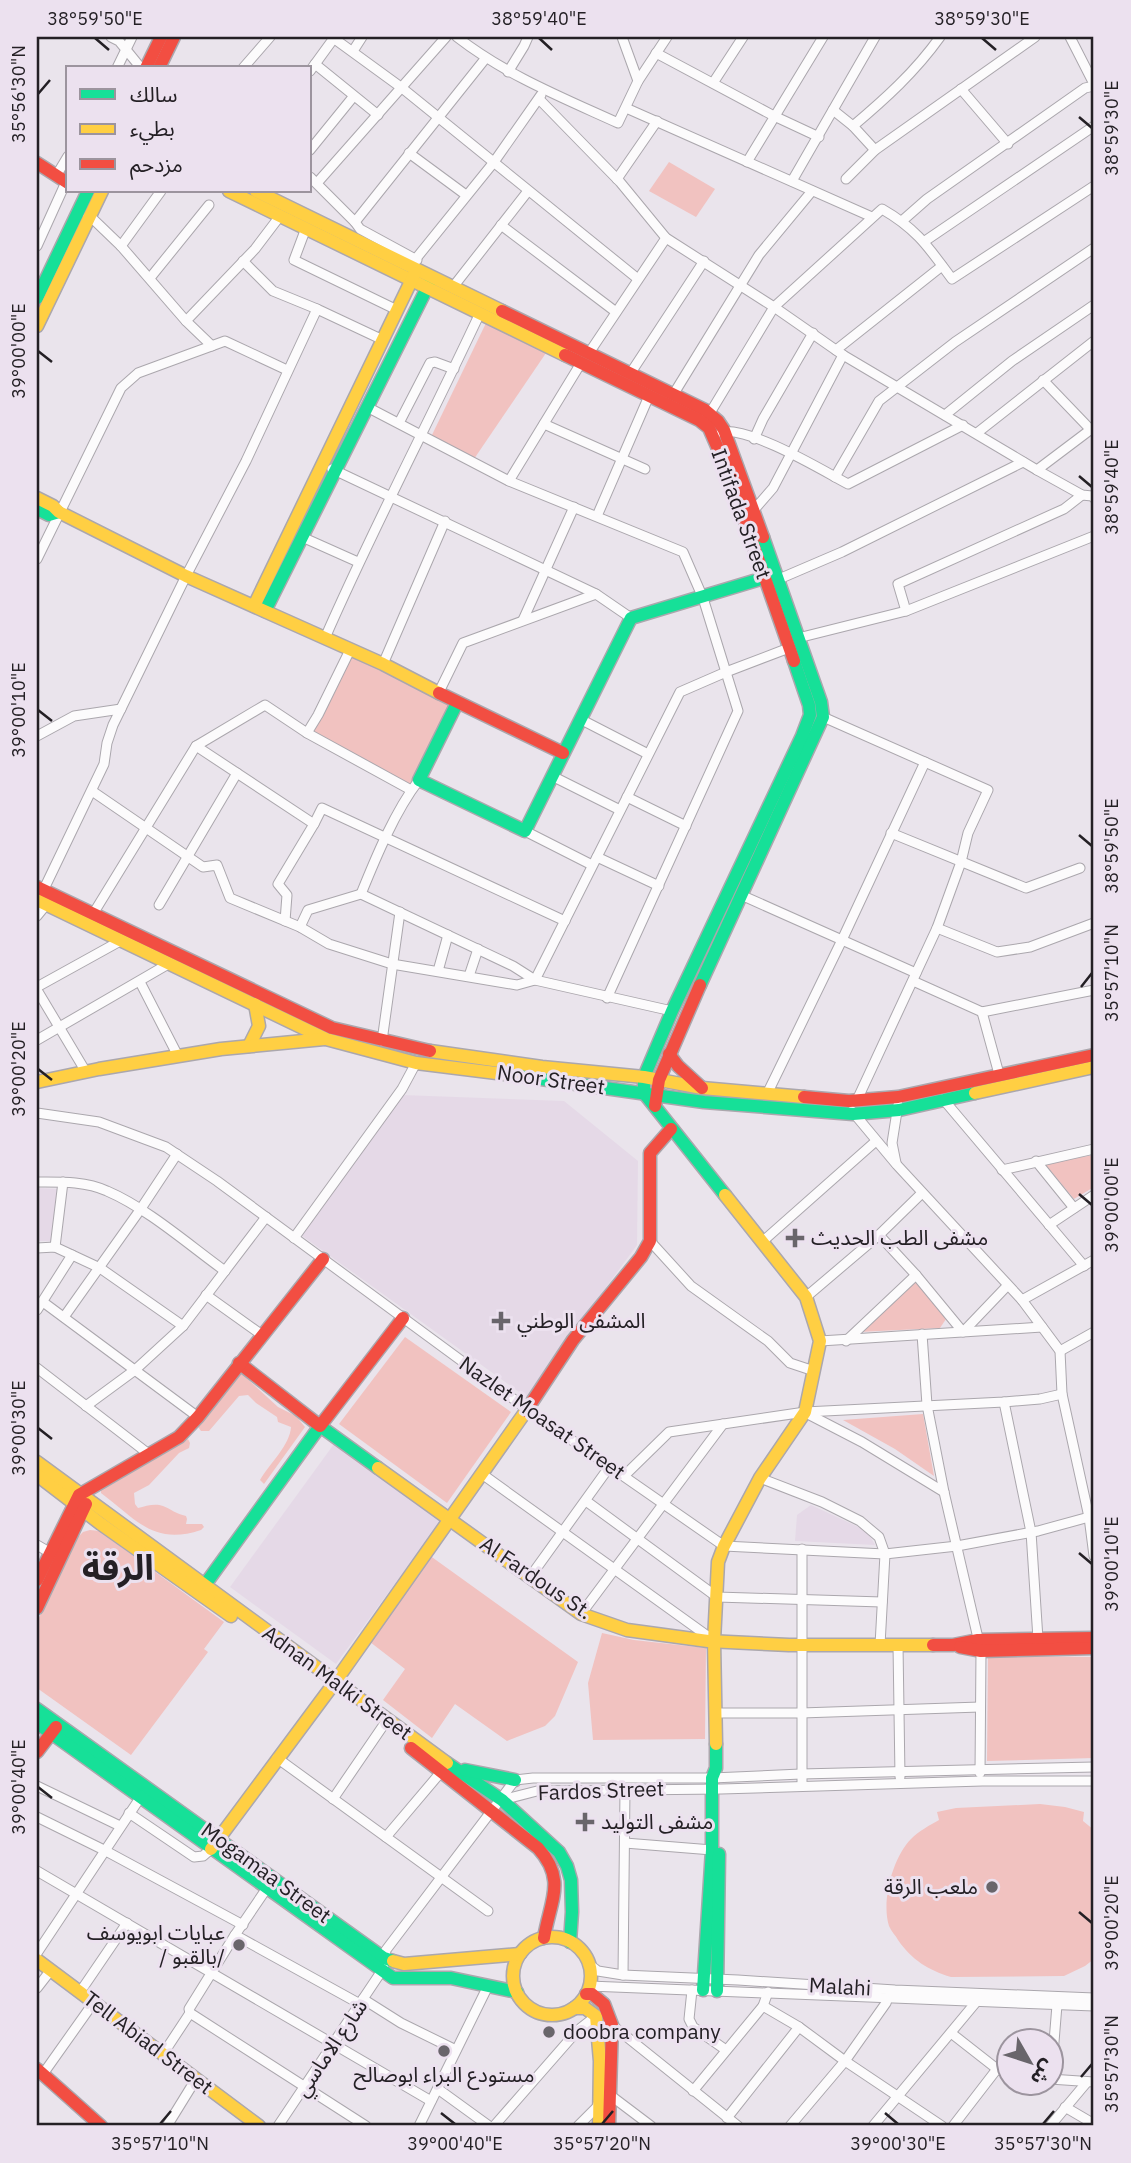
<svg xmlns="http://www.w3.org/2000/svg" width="1131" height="2163" font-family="'IBM Plex Sans','Noto Sans Arabic',sans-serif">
<rect width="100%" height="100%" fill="#eae4ec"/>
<g fill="#e5d9e7">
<path d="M402 1095 564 1101 638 1161 637 1245 526 1397 301 1235Z"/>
<path d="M37 1188 57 1189 51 1241H37Z"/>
<path d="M334 1444 441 1521 336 1664 230 1587Z"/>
<path d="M811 1505 867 1531 875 1545 795 1541 797 1515Z"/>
</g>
<g fill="#f1c2c0">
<path d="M669 162 715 189 696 217 649 191Z"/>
<path d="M486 323 546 353 474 459 431 437Z"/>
<path d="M351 653 454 704 410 787 309 732Z"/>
<path d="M1094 1155V1187L1074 1199 1044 1163Z"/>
<path d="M914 1280 946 1319 940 1328 859 1332Z"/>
<path d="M405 1337 511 1412 447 1503 339 1424Z"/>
<path d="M241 1373 278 1407 296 1416 305 1427 264 1484 260 1480C270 1463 290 1445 291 1427L278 1422 277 1417 256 1403 248 1395 239 1396 209 1431H201L196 1424Z"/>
<path d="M923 1414 934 1476 895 1449 843 1420Z"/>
<path d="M188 1439 190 1443 189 1448 179 1453 149 1485 134 1493 135 1504 138 1508C146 1506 155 1503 163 1506 171 1509 176 1514 186 1516L187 1519 186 1524H202L204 1527 201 1530C153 1546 136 1519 101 1493V1486L114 1483Z"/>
<path d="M90 1530 99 1531 224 1622 204 1649 208 1652 131 1755 37 1688V1622L76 1539 83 1532Z"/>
<path d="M429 1555 578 1662 555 1716 545 1726 507 1741 455 1704 432 1738 383 1700 405 1669 370 1642Z"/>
<path d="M602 1633 634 1640 706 1648 705 1739 593 1740 588 1683Z"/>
<path d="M988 1656 1094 1657V1758L987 1761Z"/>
<path d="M1040 1804 1065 1807 1084 1812 1083 1821 1094 1830V1959L1085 1966 1064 1976 951 1977C928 1970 912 1960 898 1940 896 1936 891 1931 889 1926 881 1901 893 1857 911 1839 919 1831 930 1825 939 1820L937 1812 956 1808Z"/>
</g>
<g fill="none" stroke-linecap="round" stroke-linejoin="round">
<defs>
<g id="street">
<path d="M111 37 119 41 141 68"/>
<path d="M332 37 402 88 638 279"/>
<path d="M457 37C506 75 561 97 618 123L638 81 667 37"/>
<path d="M622 37 638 81"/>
<path d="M1070 37 1094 84"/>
<path d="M353 51 362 37"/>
<path d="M656 53 774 116 819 137"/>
<path d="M315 64 378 115"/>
<path d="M117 68 132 37"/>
<path d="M243 68 270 37"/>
<path d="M310 71 334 38"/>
<path d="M508 72 524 46 528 37"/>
<path d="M713 83 743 37"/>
<path d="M961 89 1008 144"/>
<path d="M539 99 620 182 666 238 774 307 843 355 1037 470 1082 495 1092 496 1094 498"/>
<path d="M626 108 872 217"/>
<path d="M833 110 853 126 875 150"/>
<path d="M853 126C885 99 915 72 940 37"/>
<path d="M310 150 353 97"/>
<path d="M409 153 466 195"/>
<path d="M747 162 823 37"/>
<path d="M56 176 68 156"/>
<path d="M310 177 355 222 485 59"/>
<path d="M617 179 657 121"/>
<path d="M846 179 875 150 1035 37"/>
<path d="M792 181 875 37"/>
<path d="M317 183 446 37"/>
<path d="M88 217 94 220 121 246 186 321"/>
<path d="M902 221 927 199 1085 88 1094 86"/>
<path d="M355 222 360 229 417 260"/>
<path d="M501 225 616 312"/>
<path d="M306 228 294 260 397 310"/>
<path d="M925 241 1094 126"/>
<path d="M37 246 66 182"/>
<path d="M121 246 161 191"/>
<path d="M243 261 273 291 317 309"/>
<path d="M410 266 494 162 541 95"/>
<path d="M150 278 209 205"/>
<path d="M453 287 528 191"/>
<path d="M212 346 186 321 255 249 280 216"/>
<path d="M836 350 942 266"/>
<path d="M589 353 666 238"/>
<path d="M630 374 704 261"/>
<path d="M1043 380 1091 430"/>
<path d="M673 395 759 255 812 191"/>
<path d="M367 407 509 481 683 552 703 598 738 711 607 998"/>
<path d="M710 413 774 307 882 209C917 229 929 248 952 279L1094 186"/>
<path d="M945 415 1012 361 1094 305"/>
<path d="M399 423 430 363 435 362 454 369"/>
<path d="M544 424 645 469"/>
<path d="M721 432C751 427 820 469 848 484L963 425"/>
<path d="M977 433 1094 341"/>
<path d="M754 439 763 419 813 333"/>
<path d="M332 469 596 594 631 618"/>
<path d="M1037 470 1094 427"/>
<path d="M835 477 879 401 955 342 1094 248"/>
<path d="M509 481 581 363"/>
<path d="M753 511 773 488 843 355"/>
<path d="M597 516 649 396"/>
<path d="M302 537 358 562"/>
<path d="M37 559 121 388 138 373 225 341 287 370"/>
<path d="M779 579 842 552 1023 462"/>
<path d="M906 611 898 584 1064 509 1082 495"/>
<path d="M523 620 574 507"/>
<path d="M325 638C373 528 429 422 480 313"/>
<path d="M798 638 906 611 1094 536"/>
<path d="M383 664 445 521"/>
<path d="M439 692 463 643 596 594"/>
<path d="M823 717 988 790 968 833 961 862 937 928 857 1100"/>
<path d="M580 719 648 754"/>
<path d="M307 733 318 715 350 650"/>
<path d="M37 736 74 716 121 709"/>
<path d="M196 746 314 824 322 808 565 921"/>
<path d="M552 776 620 810"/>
<path d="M92 791 203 867 217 865 230 898 300 927 329 944 392 964 517 985 535 980 680 692 726 672 789 648"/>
<path d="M627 797 686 826"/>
<path d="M525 831 592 865"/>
<path d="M891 833 1026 888 1080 868"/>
<path d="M597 857 659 886"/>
<path d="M43 891 104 764 107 743 113 725 186 576 246 461 317 309 383 340"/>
<path d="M361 894C376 857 395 811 419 780"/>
<path d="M741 895 916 973"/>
<path d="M159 905 237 773"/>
<path d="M93 914 196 746 265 705 307 733 411 790"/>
<path d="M37 916 46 905"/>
<path d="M285 921 287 895 278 884 314 824"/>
<path d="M300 927 308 910 361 894 513 966 535 980 672 1011"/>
<path d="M937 928 997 952 1030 947 1094 923"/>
<path d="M438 971 448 935"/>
<path d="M469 976 478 949"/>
<path d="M913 981 982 1012 1094 990"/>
<path d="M140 982 178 1056"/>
<path d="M37 987 122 940"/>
<path d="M37 990 86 1072"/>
<path d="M982 1012 999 1074"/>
<path d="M37 1040 170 963"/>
<path d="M382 1041 400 912"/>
<path d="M767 1094 842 940 925 762"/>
<path d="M943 1099 1084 1266"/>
<path d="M852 1111 897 1165 1022 1300 1060 1351 1062 1394 1089 1517 1094 1556"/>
<path d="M37 1113 99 1122 166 1147 217 1181 527 1409 724 1546 885 1554 957 1546 1038 1531 1089 1517 1094 1512"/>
<path d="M1036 1161 1074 1208"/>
<path d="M896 1163 892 1143 898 1105"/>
<path d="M1002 1170 1094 1149"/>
<path d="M37 1182C60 1182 85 1181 107 1191 147 1208 189 1245 225 1271"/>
<path d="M1049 1225 1094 1195"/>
<path d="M879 1235 916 1275 963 1332 1007 1286"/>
<path d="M294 1238 402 1089 416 1063"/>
<path d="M650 1241 691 1286 768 1341 790 1363 814 1371"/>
<path d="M762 1242 876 1141"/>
<path d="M55 1247 63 1182"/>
<path d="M37 1248 55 1247 100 1268 183 1326"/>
<path d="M206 1295 262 1335"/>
<path d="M806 1297 879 1235 922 1193"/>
<path d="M1022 1300 1094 1260"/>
<path d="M43 1302 198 1417"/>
<path d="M37 1310 72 1255"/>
<path d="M64 1317 140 1210 177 1154"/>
<path d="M922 1334 927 1405 944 1492 981 1651 980 1773"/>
<path d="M820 1341 1042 1327"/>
<path d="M846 1341 916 1275"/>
<path d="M1060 1351 1094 1332"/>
<path d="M37 1368 150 1455"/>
<path d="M1004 1402 1031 1532 1038 1639"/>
<path d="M86 1406 135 1370 183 1326 266 1217"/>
<path d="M806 1413 862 1442 944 1492"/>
<path d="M482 1474 713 1640"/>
<path d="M624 1476 669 1432 805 1412 1004 1402 1040 1399 1062 1394"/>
<path d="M760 1478 822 1502 860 1521 879 1537 885 1554 880 1645"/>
<path d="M586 1501 717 1597 882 1602"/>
<path d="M37 1545 49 1552"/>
<path d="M530 1577 610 1466"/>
<path d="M581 1614 723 1424"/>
<path d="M898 1645 900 1777"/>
<path d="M715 1713H801L980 1707"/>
<path d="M277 1758 488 1911"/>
<path d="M37 1786 120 1826"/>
<path d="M802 1786V1549"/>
<path d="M333 1799 387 1720"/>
<path d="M502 1800 537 1791 721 1789 982 1781H1094"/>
<path d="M129 1813 194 1857 203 1856 211 1849"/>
<path d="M37 1817 104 1850 243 1925"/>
<path d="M386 1837 441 1772"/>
<path d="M625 1843 712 1850"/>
<path d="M37 1871 431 2101"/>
<path d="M267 1888 235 1935 360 2004"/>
<path d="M235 1935 189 2009 190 2013 366 2126"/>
<path d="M37 1953 142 1795"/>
<path d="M589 1964 598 1971 623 1975 738 1980 895 1990 1094 1998"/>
<path d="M623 1975 625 1789"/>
<path d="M589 1986 1094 2006"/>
<path d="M37 1988 51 1970"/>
<path d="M692 1990 689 2019 693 2027 726 2050"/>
<path d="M80 1992 127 1923"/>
<path d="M363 1999 401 2023 456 2050"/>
<path d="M763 2006 799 2027 845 2061 942 2126"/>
<path d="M612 2025 738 2126"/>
<path d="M951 2033 997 2069 1009 2074"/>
<path d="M163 2054 190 2013"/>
<path d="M43 2074 94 2002"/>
<path d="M1050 2079 1094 2082"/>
<path d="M1051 2079 1057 2005"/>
<path d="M438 2089 489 2126"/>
<path d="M693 2091 763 2006 768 1992"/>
<path d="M610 2095 651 2126"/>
<path d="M1065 2107 1094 2124"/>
<path d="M727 2118 799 2027"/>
<path d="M167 2126 196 2079"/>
<path d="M278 2126 383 1969 386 1950 515 1780 533 1778H712L801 1774 1094 1767"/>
<path d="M419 2126 488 1986"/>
<path d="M494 2126 578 2030 596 2016"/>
<path d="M578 2126 597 2107 599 2101"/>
<path d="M790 2126 845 2061 886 2003 888 1997"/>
<path d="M873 2126 977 2001"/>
<path d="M953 2126 997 2069"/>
<path d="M1050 2126 1087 2082"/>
</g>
<g id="fast">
<path d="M37 298 88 191"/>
<path d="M37 509 49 515 59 512"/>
<path d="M265 611 431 280"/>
<path d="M457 703 419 780 525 831 631 618 764 578"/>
<path d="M700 985 823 717 821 702 763 537"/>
<path d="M520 1076 704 1102 853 1114 899 1110 975 1093"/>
<path d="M725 1195 644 1093V1077L672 1011 802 736 810 715 809 705 794 661"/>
<path d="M199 1593 320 1426 378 1468"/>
<path d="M37 1709 384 1958 393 1961"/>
<path d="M37 1723 393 1978H451L517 1992"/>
<path d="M447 1763 502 1800 559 1852 567 1866 571 1880 572 1912 570 1942"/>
<path d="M465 1770 515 1780"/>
<path d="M703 1990 712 1850V1778L716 1768V1744"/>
<path d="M717 1991 719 1854"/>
</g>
<g id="slow">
<path d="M229 191 565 355"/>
<path d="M256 191 502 311"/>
<path d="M37 326 102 191"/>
<path d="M37 498 53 506 59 512 186 576 383 664 439 693"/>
<path d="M254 606 415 273"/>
<path d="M37 900 326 1039 416 1063 520 1076"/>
<path d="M249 1046 259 1026 255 1004"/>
<path d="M430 1051 542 1067 644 1077 702 1088 804 1097"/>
<path d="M37 1082 99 1069 221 1049 324 1039"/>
<path d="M975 1093 1094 1067"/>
<path d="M37 1462 447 1763"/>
<path d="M378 1468 581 1614 627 1630 708 1641 789 1645H933"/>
<path d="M37 1475 101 1524 231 1616"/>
<path d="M716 1744 714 1641 718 1562 724 1546 760 1478 805 1412 820 1341 806 1297 725 1195"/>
<path d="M211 1849 335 1682 526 1411"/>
<circle cx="552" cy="1976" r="39"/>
<path d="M37 1960 259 2126"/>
<path d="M393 1961 404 1964 520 1954"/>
<path d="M574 2008H585L596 2016 600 2061 599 2126"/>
</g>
<g id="jam">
<path d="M146 68 161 37"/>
<path d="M159 68 174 37"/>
<path d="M37 163 68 183"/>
<path d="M502 311 705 410 718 421 724 430 763 537"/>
<path d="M565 355 699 420 709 428 726 467 794 661"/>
<path d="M439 693 563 753"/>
<path d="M37 887 332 1028 430 1051"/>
<path d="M669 1054 678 1066 702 1088"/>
<path d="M804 1097 849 1101 898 1097 1094 1055"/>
<path d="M655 1106 659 1080 700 985"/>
<path d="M239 1363 320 1426 403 1318"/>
<path d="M526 1411 573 1340 641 1257 650 1241V1153L671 1129"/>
<path d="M37 1580 79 1495 179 1437 198 1417 323 1259"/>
<path d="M37 1608 86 1504"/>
<path d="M933 1645H953L978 1640 1094 1638"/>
<path d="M960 1647 981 1651 1094 1648"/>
<path d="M411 1748 538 1848C567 1880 550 1901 544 1938"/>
<path d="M37 1752 56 1727"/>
<path d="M586 1994H592L604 2004 612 2025 609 2126"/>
<path d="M37 2069 101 2126"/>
</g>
</defs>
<use href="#street" stroke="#aba7ad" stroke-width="11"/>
<use href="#fast" stroke="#aba7ad" stroke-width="15"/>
<use href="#slow" stroke="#aba7ad" stroke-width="15"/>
<use href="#jam" stroke="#aba7ad" stroke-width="15"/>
<use href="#street" stroke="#fcfbfc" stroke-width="9"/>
<use href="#fast" stroke="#16e098" stroke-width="12"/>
<use href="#slow" stroke="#ffcf43" stroke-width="12"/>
<use href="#jam" stroke="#f24e42" stroke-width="12"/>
</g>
<path fill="none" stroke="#242025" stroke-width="2.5" d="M95 38 109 50M539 38 552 50M982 38 996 50M38 94 50 80M1079 117 1092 128M38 351 52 362M1079 476 1092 487M38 710 52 721M1079 835 1092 846M1081 987 1092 973M38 1069 52 1080M1079 1194 1092 1205M38 1428 52 1439M1079 1553 1092 1564M38 1787 52 1798M1079 1912 1092 1923M1081 2077 1092 2064M441 2113 455 2124M885 2113 898 2124M160 2124 171 2111M602 2124 613 2111M1043 2124 1054 2111"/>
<g fill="#69656b" stroke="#ece1ef" stroke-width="2.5">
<path d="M791.5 1227.5h7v7h7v7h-7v7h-7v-7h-7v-7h7z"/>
<path d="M497.5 1310.5h7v7h7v7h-7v7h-7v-7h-7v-7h7z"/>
<path d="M581.5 1811.5h7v7h7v7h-7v7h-7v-7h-7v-7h7z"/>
<circle cx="992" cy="1887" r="7"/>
<circle cx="239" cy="1945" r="7"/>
<circle cx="549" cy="2032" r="7"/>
<circle cx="444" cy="2051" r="7"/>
</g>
<g text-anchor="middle" stroke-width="6" stroke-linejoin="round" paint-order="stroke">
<g font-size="21" fill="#242025" stroke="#ece1ef">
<text transform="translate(741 514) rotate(70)" y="7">Intifada Street</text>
<text transform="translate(551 1080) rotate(8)" y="7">Noor Street</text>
<text transform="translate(542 1418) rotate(35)" y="7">Nazlet Moasat Street</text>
<text transform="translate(536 1578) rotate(34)" y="7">Al Fardous St.</text>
<text transform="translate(337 1683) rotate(36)" y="7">Adnan Malki Street</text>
<text transform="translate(601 1791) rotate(-2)" y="7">Fardos Street</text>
<text transform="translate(266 1873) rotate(36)" y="7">Mogamaa Street</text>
<text transform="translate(840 1987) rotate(3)" y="7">Malahi</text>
<text transform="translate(148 2043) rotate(37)" y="7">Tell Abiad Street</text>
<text transform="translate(331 2048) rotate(-56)" y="7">شارع الاماسي</text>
</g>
<g font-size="21" fill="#242025" stroke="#ece1ef" text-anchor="start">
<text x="811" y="1245">مشفى الطب الحديث</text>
<text x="517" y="1328">المشفى الوطني</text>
<text x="601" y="1829">مشفى التوليد</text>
<text x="978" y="1894" text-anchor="end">ملعب الرقة</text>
<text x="225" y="1940" text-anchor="end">عبايات ابويوسف<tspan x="225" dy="24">/ بالقبو/</tspan></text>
<text x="563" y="2039">doobra company</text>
<text x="444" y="2082" text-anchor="middle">مستودع البراء ابوصالح</text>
</g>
<g font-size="35" font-weight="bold" fill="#242025" stroke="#ece1ef">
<text x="118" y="1580">الرقة</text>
</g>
</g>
<rect width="1131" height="2163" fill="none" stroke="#ece1ef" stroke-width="77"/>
<rect x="66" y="66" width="245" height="126" fill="#ece1ef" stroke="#9c949e" stroke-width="2"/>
<rect x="80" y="89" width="35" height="10" fill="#16e098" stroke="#9c949e" stroke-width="2"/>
<text x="130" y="102" font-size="21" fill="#242025">سالك</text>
<rect x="80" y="124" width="35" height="10" fill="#ffcf43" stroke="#9c949e" stroke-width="2"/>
<text x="130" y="136" font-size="21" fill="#242025">بطيء</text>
<rect x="80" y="159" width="35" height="10" fill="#f24e42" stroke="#9c949e" stroke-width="2"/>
<text x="130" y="172" font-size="21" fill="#242025">مزدحم</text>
<g transform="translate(1030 2062) rotate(129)"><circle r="33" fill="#ece1ef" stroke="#9c949e" stroke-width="2"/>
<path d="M0-5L12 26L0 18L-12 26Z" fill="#69656b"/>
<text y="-10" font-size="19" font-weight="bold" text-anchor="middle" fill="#242025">ش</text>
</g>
<rect x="38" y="38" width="1054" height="2086" fill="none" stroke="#242025" stroke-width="2.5"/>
<g font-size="18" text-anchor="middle" fill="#242025">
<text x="95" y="25">38°59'50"E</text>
<text x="539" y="25">38°59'40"E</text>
<text x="982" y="25">38°59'30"E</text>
<text transform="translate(19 94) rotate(-90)" y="6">35°56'30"N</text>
<text transform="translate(1112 128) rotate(-90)" y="6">38°59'30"E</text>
<text transform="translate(19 351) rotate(-90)" y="6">39°00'00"E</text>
<text transform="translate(1112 487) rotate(-90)" y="6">38°59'40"E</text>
<text transform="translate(19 710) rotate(-90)" y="6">39°00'10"E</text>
<text transform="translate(1112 846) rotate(-90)" y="6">38°59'50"E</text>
<text transform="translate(1112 973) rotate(-90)" y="6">35°57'10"N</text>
<text transform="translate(19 1069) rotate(-90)" y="6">39°00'20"E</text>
<text transform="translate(1112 1205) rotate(-90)" y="6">39°00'00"E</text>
<text transform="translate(19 1428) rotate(-90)" y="6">39°00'30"E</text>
<text transform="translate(1112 1564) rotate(-90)" y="6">39°00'10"E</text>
<text transform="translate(19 1787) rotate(-90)" y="6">39°00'40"E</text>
<text transform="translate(1112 1923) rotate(-90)" y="6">39°00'20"E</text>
<text transform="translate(1112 2064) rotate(-90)" y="6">35°57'30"N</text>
<text x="160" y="2150">35°57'10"N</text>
<text x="455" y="2150">39°00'40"E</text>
<text x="602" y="2150">35°57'20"N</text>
<text x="898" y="2150">39°00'30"E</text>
<text x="1043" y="2150">35°57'30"N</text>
</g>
</svg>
